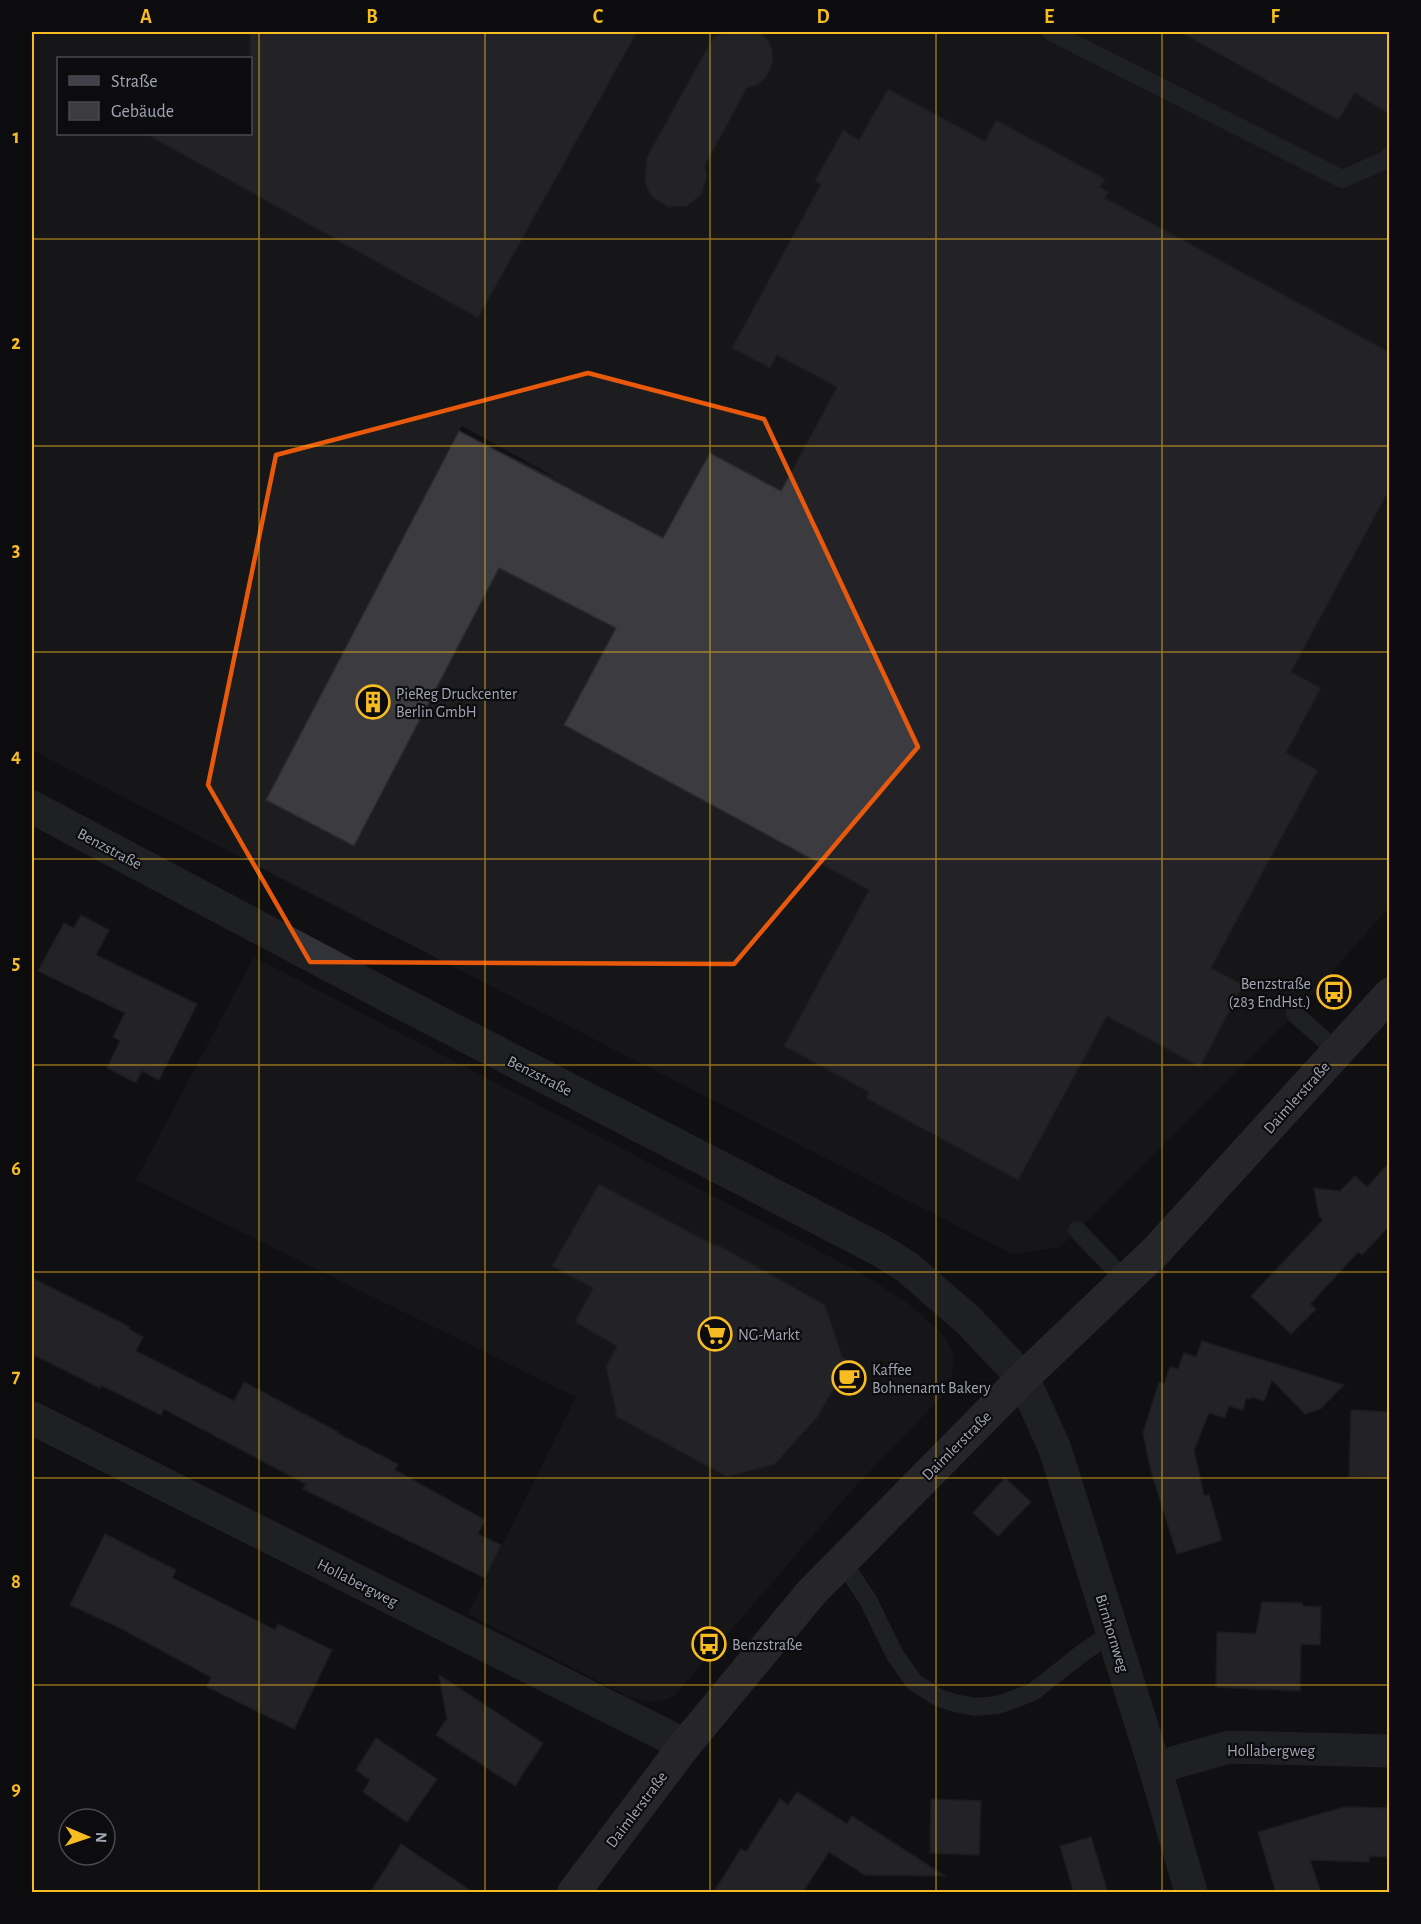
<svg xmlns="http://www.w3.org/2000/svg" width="1421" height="1924" font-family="'Alegreya Sans',sans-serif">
<rect width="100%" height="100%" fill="#111113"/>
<g fill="#1d1d20" fill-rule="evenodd">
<path d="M32 32H1389V907L1295 1014 1060 1247 1012 1254 32 750ZM58 58H250V134H58ZM462 426 553 476V477L459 431Z"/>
<path d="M254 957 861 1273 913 1307 945 1337 951 1349 954 1362 951 1383 944 1394 851 1491 675 1695 665 1700 652 1702 631 1698 468 1614 576 1397 136 1180Z"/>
</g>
<g fill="#3b3b40" stroke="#2b2b2f" stroke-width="1.5">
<path d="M250 32H637L478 318 146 134H250Z"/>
<path d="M725 32H760L768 40 772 49 773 60 770 70 765 78 757 85 747 88 705 165 707 175 702 194 687 206 668 207 652 197 647 188 645 179 647 157 713 38Z"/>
<path d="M1180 32H1389V114L1355 93 1338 120Z"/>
<path d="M888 89 985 141 996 120 1105 179 1100 187 1109 192 1105 198 1389 352V490L1291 672 1321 688 1286 753 1318 770 1211 968 1243 985 1200 1067 1107 1016 1018 1180 866 1098 869 1092 784 1046 869 890 564 725 616 628 499 568 354 846 266 800 459 431 663 538 710 453 781 491 837 387 777 355 770 368 732 348 821 184 815 181 843 130 859 140Z"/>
<path d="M81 915 109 930 96 955 197 1004 159 1080 142 1071 136 1083 107 1068 120 1041 113 1037 125 1013 38 971 64 923 74 928Z"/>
<path d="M1389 1163V1226L1362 1255 1358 1252 1310 1304 1316 1309 1291 1334 1251 1296 1323 1220 1319 1216 1314 1188 1340 1191 1355 1176 1367 1187Z"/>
<path d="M599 1184 714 1245H718L825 1305 842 1356 849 1362 818 1416 775 1464 727 1477 617 1417 606 1366 617 1346 575 1322 593 1288 552 1266Z"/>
<path d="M32 1278 130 1327 129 1329 143 1337 136 1351 234 1401 244 1382 338 1432 337 1433 398 1464 395 1470 485 1520 478 1534 501 1545 485 1578 303 1489 306 1484 164 1409 161 1415 101 1385 100 1388 32 1354Z"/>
<path d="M1202 1341 1344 1385 1320 1409 1305 1414 1272 1380 1264 1401 1252 1397 1251 1399 1246 1398 1243 1410 1229 1406 1225 1418 1209 1413 1194 1450 1204 1496 1209 1495 1222 1540 1177 1554 1151 1471 1143 1433 1159 1382 1164 1384 1170 1367 1178 1369 1184 1353 1196 1357Z"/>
<path d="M1351 1410 1389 1412V1478L1349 1477Z"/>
<path d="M1005 1478 1031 1502 998 1536 973 1513Z"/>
<path d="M105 1534 176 1570 172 1578 275 1630 278 1624 332 1650 294 1729 207 1687 211 1677 120 1628 70 1605Z"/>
<path d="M1262 1602 1302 1603 1303 1606 1321 1607 1320 1645 1301 1644 1300 1691 1216 1687 1217 1632 1256 1634Z"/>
<path d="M439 1675 543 1743 515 1786 436 1735 447 1719Z"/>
<path d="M376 1738 437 1779 407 1822 363 1792 370 1780 356 1770Z"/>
<path d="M797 1792 847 1824 852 1816 945 1876 865 1875 829 1852 802 1893H713L741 1849 746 1852 780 1799 788 1805Z"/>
<path d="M931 1799 981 1801 979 1855 930 1853Z"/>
<path d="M1344 1807 1389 1808V1857L1370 1856 1369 1862 1310 1860 1321 1893H1276L1258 1832Z"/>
<path d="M1091 1837 1108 1893H1074L1060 1846Z"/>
<path d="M401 1844 474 1893H370Z"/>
</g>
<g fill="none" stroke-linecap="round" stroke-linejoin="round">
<g stroke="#323338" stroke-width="18">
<path d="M1051 32 1342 179 1386 160 1390 155"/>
<path d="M1295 1014 1337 1051"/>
<path d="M1077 1230 1125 1280"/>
<path d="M842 1561 868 1600 895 1655 914 1682 939 1698 955 1703 975 1707 998 1705 1033 1692 1081 1654 1113 1632"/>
</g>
<g stroke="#323338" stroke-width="33">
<path d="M32 807 384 994 878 1249 907 1267 968 1320 1023 1378 1055 1449 1155 1768 1191 1892"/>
<path d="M32 1418 685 1745"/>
<path d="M1155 1768 1229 1747 1390 1751"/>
</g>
<path stroke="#404148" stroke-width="33" d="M574 1892 685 1745 811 1593 1023 1378 1156 1251 1390 994"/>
</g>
<path d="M0 0H1421V1924H0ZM588 373 764 419 918 747 734 964 310 962 208 785 276 455Z" fill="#111113" fill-opacity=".55" fill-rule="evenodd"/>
<path fill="none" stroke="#e8590c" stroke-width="4.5" stroke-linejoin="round" d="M588 373 764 419 918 747 734 964 310 962 208 785 276 455Z"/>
<path fill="none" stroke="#f8bc23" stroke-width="1.5" stroke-opacity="0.55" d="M259 32V1892M485 32V1892M710 32V1892M936 32V1892M1162 32V1892M32 239H1390M32 446H1390M32 652H1390M32 859H1390M32 1065H1390M32 1272H1390M32 1478H1390M32 1685H1390"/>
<defs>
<symbol id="building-ring" viewBox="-11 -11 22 22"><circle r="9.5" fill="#0c0c0e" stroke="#f8bc23" stroke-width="1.5"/><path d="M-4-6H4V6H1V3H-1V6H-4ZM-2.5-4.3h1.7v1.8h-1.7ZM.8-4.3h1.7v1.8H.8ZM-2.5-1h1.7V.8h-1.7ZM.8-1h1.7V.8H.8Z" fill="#f8bc23"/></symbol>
<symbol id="bus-ring" viewBox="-11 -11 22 22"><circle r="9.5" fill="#0c0c0e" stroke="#f8bc23" stroke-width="1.5"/><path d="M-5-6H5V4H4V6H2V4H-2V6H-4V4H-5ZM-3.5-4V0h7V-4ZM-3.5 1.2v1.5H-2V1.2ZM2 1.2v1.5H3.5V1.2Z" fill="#f8bc23"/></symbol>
<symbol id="supermarket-ring" viewBox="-11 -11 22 22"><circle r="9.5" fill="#0c0c0e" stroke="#f8bc23" stroke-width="1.5"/><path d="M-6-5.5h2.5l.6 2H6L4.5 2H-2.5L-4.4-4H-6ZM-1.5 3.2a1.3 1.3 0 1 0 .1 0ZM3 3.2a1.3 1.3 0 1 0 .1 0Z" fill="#f8bc23"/></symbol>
<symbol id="cafe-ring" viewBox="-11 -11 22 22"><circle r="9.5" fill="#0c0c0e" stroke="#f8bc23" stroke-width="1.5"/><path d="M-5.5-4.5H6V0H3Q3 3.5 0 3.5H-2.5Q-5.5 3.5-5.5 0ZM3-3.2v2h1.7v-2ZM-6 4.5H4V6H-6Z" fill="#f8bc23"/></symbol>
</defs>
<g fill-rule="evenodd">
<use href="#building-ring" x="354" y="683" width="38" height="38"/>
<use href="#bus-ring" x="1315" y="973" width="38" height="38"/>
<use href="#supermarket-ring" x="696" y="1315" width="38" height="38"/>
<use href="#cafe-ring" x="830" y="1359" width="38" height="38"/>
<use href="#bus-ring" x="690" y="1625" width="38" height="38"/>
</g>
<g text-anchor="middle" stroke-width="4.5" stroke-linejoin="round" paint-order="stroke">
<g font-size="16" fill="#a2a6b4" stroke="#0c0c0e" text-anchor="start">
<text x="396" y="699">PieReg Druckcenter<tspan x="396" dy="18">Berlin GmbH</tspan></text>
<text x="1311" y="989" text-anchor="end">Benzstraße<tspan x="1311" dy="18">(283 EndHst.)</tspan></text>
<text x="738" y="1340">NG-Markt</text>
<text x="872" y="1375">Kaffee<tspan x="872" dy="18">Bohnenamt Bakery</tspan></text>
<text x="732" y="1650">Benzstraße</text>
</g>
<g font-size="16" fill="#a2a6b4" stroke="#0c0c0e">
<text transform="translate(110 848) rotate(28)" y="6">Benzstraße</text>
<text transform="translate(540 1075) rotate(27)" y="6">Benzstraße</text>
<text transform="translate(1296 1097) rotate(-48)" y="6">Daimlerstraße</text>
<text transform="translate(956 1445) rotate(-45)" y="6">Daimlerstraße</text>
<text transform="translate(358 1582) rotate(27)" y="6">Hollabergweg</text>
<text transform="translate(1113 1633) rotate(73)" y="6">Birnhornweg</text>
<text x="1271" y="1756">Hollabergweg</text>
<text transform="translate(636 1809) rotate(-53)" y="6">Daimlerstraße</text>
</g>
</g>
<rect width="1421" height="1924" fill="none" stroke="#0c0c0e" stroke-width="66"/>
<rect x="57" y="57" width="195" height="78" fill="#0c0c0e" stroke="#484a50" stroke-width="1.5"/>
<rect x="69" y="76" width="30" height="9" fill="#404148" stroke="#484a50" stroke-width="1.5"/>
<text x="111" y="87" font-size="18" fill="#a2a6b4">Straße</text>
<rect x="69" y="102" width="30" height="18" fill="#3b3b40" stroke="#484a50" stroke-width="1.5"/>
<text x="111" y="117" font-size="18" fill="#a2a6b4">Gebäude</text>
<g transform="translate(87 1837) rotate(92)"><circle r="28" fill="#0c0c0e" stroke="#484a50" stroke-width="1.5"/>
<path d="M0-4.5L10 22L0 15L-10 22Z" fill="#f8bc23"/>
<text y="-9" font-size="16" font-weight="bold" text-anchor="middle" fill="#a2a6b4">N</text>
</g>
<rect x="33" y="33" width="1355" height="1858" fill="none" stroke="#f8bc23" stroke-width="2"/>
<g font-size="20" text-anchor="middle" font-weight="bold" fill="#f8bc23">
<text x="146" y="23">A</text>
<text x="372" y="23">B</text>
<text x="598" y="23">C</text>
<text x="823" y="23">D</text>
<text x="1049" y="23">E</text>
<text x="1275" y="23">F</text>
<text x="16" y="143">1</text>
<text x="16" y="349">2</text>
<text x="16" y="556">3</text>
<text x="16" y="762">4</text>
<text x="16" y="969">5</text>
<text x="16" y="1175">6</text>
<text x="16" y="1382">7</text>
<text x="16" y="1588">8</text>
<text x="16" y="1795">9</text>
</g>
</svg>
